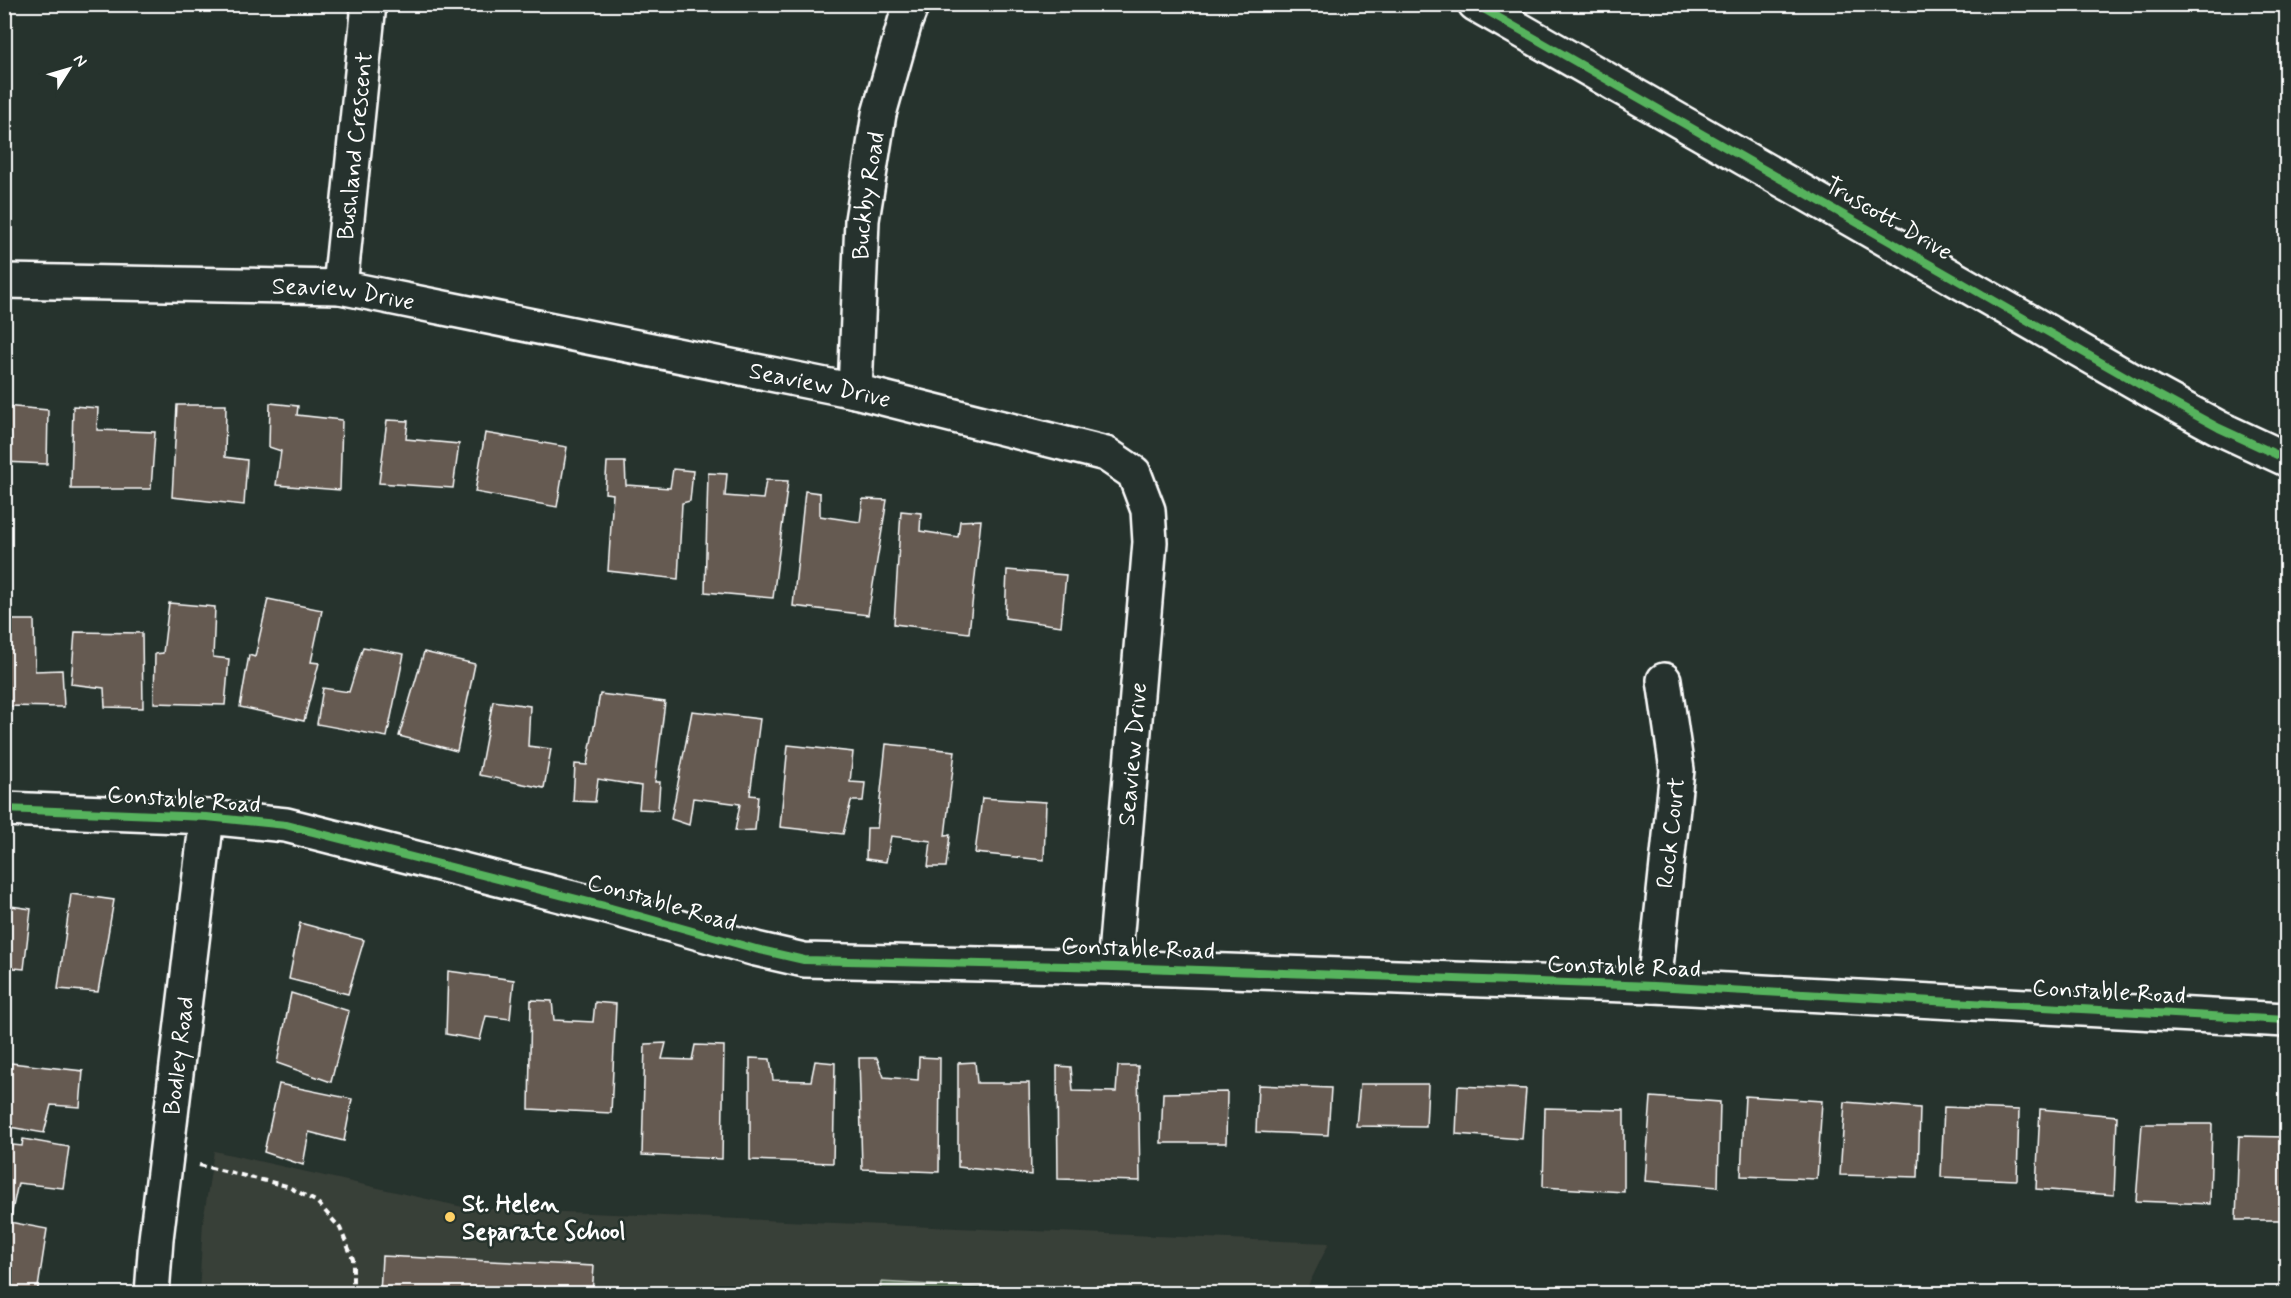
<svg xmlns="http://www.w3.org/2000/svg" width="2291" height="1298" font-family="Mynerve,sans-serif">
<rect width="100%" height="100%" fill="#26332d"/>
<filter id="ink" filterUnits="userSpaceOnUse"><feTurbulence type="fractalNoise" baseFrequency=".0167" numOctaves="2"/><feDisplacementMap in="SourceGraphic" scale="12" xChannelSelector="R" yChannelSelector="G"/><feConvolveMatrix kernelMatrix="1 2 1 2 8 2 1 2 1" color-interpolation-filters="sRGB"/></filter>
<g filter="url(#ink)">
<path fill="#393f38" d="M214 1151 467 1208 1329 1243 1304 1294H199L203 1222Z"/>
<path fill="#596f54" stroke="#acb7aa" stroke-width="1.5" d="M881 1282 1068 1293H880Z"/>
<g fill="#655a51" stroke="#fff" stroke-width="1.5">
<path d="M270 403 298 406 297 415 342 420 340 490 276 485 281 451 269 447Z"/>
<path d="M177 405H226L225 457 247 460 244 505 172 497Z"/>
<path d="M4 406 48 410 47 464 4 462Z"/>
<path d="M73 406 98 408 97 430 155 432 151 489H71Z"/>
<path d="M387 420 408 421 406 439 459 444 453 488 379 483Z"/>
<path d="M485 433 567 447 557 507 475 492Z"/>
<path d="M607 462H625L626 485 670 488 673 469 693 471 690 501 682 503 678 579 608 571 613 494 605 493Z"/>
<path d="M708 473 727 474 725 496 763 499 766 480 788 481 773 598 705 592Z"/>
<path d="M805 491 820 493V516L860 522 863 499 887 500 868 615 793 606Z"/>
<path d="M901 511 921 513 920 531 958 537 960 521 981 520 969 633 894 624Z"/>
<path d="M1007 570 1066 575 1061 626 1005 618Z"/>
<path d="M268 599 322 610 311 662 319 663 304 721 240 707 249 655 255 657Z"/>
<path d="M169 603 215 607 213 657 229 659 225 705 154 703 155 654 163 653Z"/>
<path d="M4 620H34L35 671 62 670 64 707 4 706Z"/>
<path d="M75 632 142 633 143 708 105 707 104 688 71 684Z"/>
<path d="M363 647 404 654 387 737 317 724 323 688 349 692Z"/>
<path d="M424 652 475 664 457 751 399 736Z"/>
<path d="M600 694 665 702 655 782H660L658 810 639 809 641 786 598 779 595 802 573 801 575 764 587 765Z"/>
<path d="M493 701 530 706 528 746 551 749 544 788 479 775Z"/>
<path d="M692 711 760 719 750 795 758 796 755 830 735 831 740 804 693 798 689 825 671 819Z"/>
<path d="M886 744 955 751 945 836 950 835 946 867H928L931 841 891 836 886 862 866 859 867 828H877Z"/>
<path d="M788 745 853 752 850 782 865 783 863 801H851L843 834 780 827Z"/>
<path d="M982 798 1046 802 1044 860 975 853Z"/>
<path d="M71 894 114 900 98 992 58 989Z"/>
<path d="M4 905 31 909 24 969 4 967Z"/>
<path d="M300 923 364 940 348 994 289 979Z"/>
<path d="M448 971 514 980 510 1019 486 1016 480 1040 446 1034Z"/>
<path d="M291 993 349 1011 331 1082 277 1063Z"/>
<path d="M531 1000 552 1001 554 1020 593 1022 595 1002 616 1004 611 1113 529 1109Z"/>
<path d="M666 1043 662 1059 692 1060 695 1045 724 1046 722 1159 642 1155 645 1044Z"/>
<path d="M919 1057 940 1058 939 1172 862 1169 859 1058H877L884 1077 918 1080Z"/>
<path d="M750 1058 770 1059 773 1080 811 1081 815 1061 835 1063 833 1163 750 1160Z"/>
<path d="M975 1062 977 1083H1029L1031 1175 958 1167V1063Z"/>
<path d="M11 1063 83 1071 80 1107 51 1105 44 1133 4 1126V1099Z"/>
<path d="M1057 1066 1071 1067 1073 1091 1116 1092 1118 1066H1138L1140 1181 1058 1179Z"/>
<path d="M279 1084 352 1099 344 1141 309 1132 303 1165 264 1152Z"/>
<path d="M1360 1084H1428L1426 1127 1356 1126Z"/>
<path d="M1258 1085 1331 1088 1328 1135 1256 1132Z"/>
<path d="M1458 1086 1526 1089 1522 1139 1456 1134Z"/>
<path d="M1227 1092 1226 1143H1161L1163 1093Z"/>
<path d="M1745 1096 1822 1101 1817 1179 1741 1176Z"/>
<path d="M1651 1097 1720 1102 1718 1187 1645 1181Z"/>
<path d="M1845 1102 1920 1108 1918 1177 1840 1175Z"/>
<path d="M1944 1107 2019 1110 2017 1180 1941 1177Z"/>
<path d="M1545 1108 1624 1110V1192L1543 1187Z"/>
<path d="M2040 1109 2117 1116 2114 1195 2036 1189Z"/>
<path d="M2142 1124H2212L2210 1204 2136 1201Z"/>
<path d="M2239 1136 2286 1137V1220H2236Z"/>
<path d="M23 1139 69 1147 63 1188 18 1183 11 1216 4 1215V1144L22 1146Z"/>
<path d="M4 1221 47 1229 37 1294H4Z"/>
<path d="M382 1256 594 1266 592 1294H380Z"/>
</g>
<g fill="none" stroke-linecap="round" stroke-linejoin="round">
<defs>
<g id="minor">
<path id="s1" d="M4 281 340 287 855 391 1106 454 1134 473 1148 510 1150 542 1114 967"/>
<path id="s2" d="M340 287 368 14 367 4"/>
<path id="s3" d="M855 391 862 220 879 114 905 22 912 4"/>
<path d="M4 809 207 817 286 825 604 906 756 949 804 960 1114 967 1654 986 2286 1020"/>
<path id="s4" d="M1654 986 1677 770 1664 680"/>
<path id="s5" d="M152 1294 156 1239 207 817"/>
</g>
<path id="tertiary" d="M1475 4 2151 391 2219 428 2286 459"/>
</defs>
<use href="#minor" stroke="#fff" stroke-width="38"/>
<use href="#tertiary" stroke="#fff" stroke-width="38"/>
<path stroke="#fff" stroke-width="4" stroke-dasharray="6 4.5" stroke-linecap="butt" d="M199 1165 287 1186 317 1202 340 1228 353 1259V1294"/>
<use href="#minor" stroke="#26332d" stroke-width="33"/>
<use href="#tertiary" stroke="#26332d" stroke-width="33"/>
<defs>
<g id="cycleway">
<path d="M1475 4 2151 391 2219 428 2286 459"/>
<path d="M4 809 207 817 286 825 604 906 756 949 804 960 1114 967 1654 986 2286 1020"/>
</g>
</defs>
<use href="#cycleway" stroke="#26332d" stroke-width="11"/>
<use href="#cycleway" stroke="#56b35d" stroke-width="8"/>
</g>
</g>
<circle fill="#ffd166" stroke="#26332d" stroke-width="2" cx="450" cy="1217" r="6"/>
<g text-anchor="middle" stroke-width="5" stroke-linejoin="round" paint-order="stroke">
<g font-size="24" fill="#fff" stroke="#26332d">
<text dy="8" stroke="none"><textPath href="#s2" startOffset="142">Bushland Crescent</textPath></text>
<text dy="8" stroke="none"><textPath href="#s3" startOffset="196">Buckby Road</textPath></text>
<text transform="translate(1889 218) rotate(30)" y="8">Truscott Drive</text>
<text dy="8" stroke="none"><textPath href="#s1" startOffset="340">Seaview Drive</textPath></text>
<text dy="8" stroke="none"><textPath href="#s1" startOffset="826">Seaview Drive</textPath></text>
<text transform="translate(1132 754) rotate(-85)" y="8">Seaview Drive</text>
<text transform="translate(184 799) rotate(4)" y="8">Constable Road</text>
<text dy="8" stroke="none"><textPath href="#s4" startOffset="154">Rock Court</textPath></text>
<text transform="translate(662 902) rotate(16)" y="8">Constable Road</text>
<text transform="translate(1138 948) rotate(2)" y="8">Constable Road</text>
<text transform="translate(1624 966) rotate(2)" y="8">Constable Road</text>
<text transform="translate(2109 991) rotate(3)" y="8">Constable Road</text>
<text dy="8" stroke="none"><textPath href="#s5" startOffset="240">Bodley Road</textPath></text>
</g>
<g font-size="24" font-weight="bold" fill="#fff" stroke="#26332d" text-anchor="start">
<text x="462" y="1211">St. Helen<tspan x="462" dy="28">Separate School</tspan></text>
</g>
</g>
<rect width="2291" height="1298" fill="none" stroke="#26332d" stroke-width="24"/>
<rect x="12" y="12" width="2267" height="1274" fill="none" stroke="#fff" stroke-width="2" filter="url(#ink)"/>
<g transform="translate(69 69) rotate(53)" stroke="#26332d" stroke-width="4.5" paint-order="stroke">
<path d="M0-4.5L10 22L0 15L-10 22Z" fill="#ffffff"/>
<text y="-9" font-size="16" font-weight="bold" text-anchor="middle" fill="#ffffff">N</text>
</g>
</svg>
